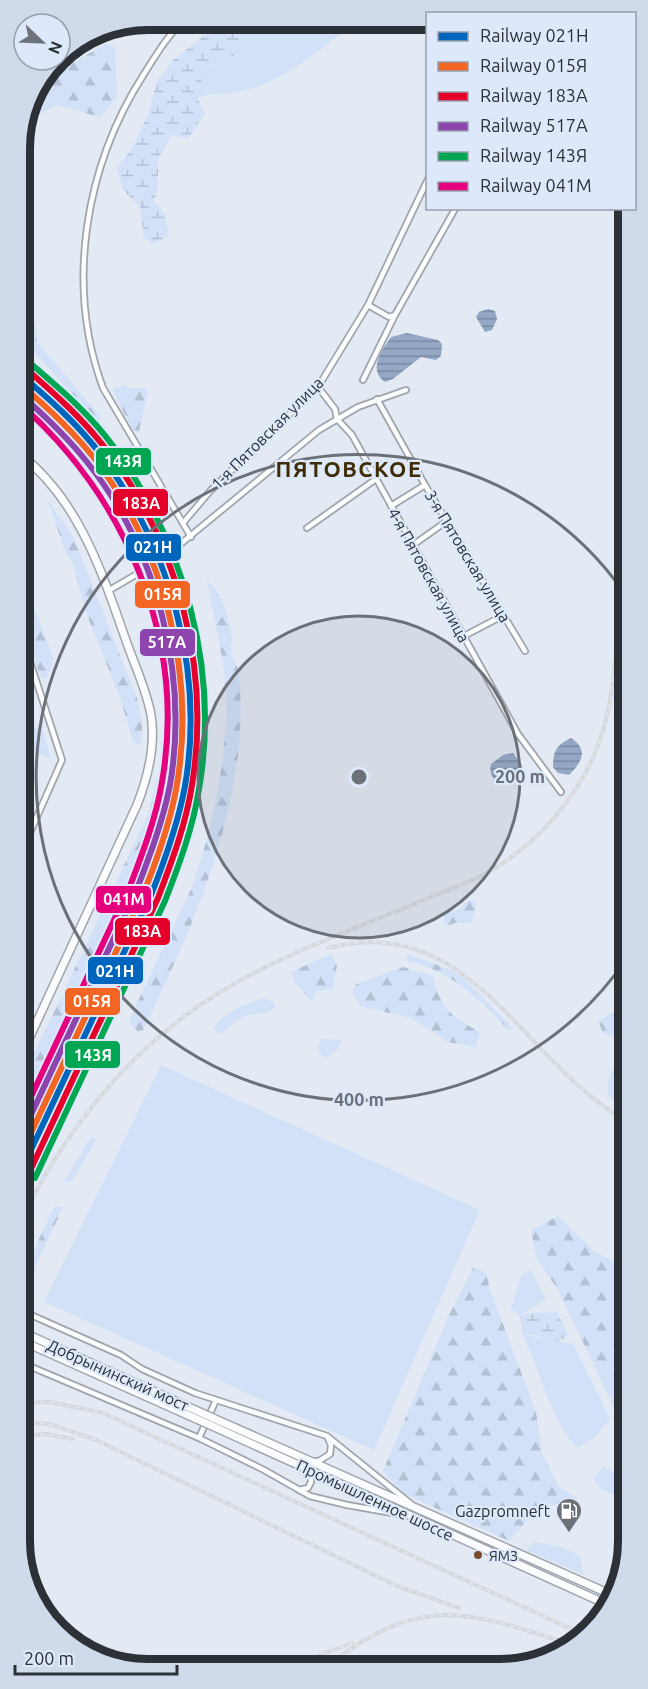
<svg xmlns="http://www.w3.org/2000/svg" width="648" height="1689" font-family="Ubuntu,sans-serif">
<defs>
<pattern id="forest-firs" width="22" height="20" patternUnits="userSpaceOnUse" patternTransform="scale(1.5)"><rect width="22" height="20" fill="#d2e1f8"/><path d="M5 1l3.5 6h-7zM16 11l3.5 6h-7z" fill="#b4c1d5"/></pattern>
<pattern id="wetland-marsh" width="20" height="14" patternUnits="userSpaceOnUse" patternTransform="scale(1.5)"><rect width="20" height="14" fill="#d2e1f8"/><path d="M1 5h8M5 5V1M11 12h8M15 12V8" fill="none" stroke="#b4c1d5"/></pattern>
<pattern id="water-rules" width="6" height="5" patternUnits="userSpaceOnUse" patternTransform="scale(1.5)"><rect width="6" height="5" fill="#94a8c6"/><path d="M0 2.5h6" fill="none" stroke="#7989a2"/></pattern>
</defs>
<rect width="100%" height="100%" fill="#e3eaf4"/>
<g fill="#d2e1f8">
<path d="M256 20 337 21 343 32C311 57 276 86 234 93 220 95 212 92 197 98L204 69 217 65Z"/>
<path d="M21 721 43 731 51 759 21 745Z"/>
<path d="M263 998 274 1002 275 1007C262 1018 255 1011 243 1017 233 1021 230 1030 219 1034L213 1029C223 1011 245 1005 263 998Z"/>
<path d="M320 1039 341 1040 337 1050 326 1058 318 1052Z"/>
<path d="M161 1065 480 1210 374 1450 44 1302Z"/>
<path d="M91 1137 97 1138 71 1183 64 1181Z"/>
<path d="M531 1270 546 1299 520 1316 511 1309 521 1275Z"/>
<path d="M523 1335 573 1344 610 1419 594 1438 578 1448C554 1427 537 1365 523 1335Z"/>
<path d="M307 1463 608 1598 607 1601 334 1478Z"/>
<path d="M604 1466 620 1477 628 1474V1502L601 1489 593 1479Z"/>
<path d="M534 1542 558 1546 580 1556 584 1575 526 1550Z"/>
</g>
<g fill="url(#forest-firs)">
<path d="M106 44 115 48 117 98 100 117 56 105 24 123 33 91 41 81Z"/>
<path d="M20 306C33 314 38 328 37 342L101 417 97 421 34 352 20 351Z"/>
<path d="M123 385C132 390 139 386 148 390L139 432 132 430 113 390Z"/>
<path d="M47 499 74 538 137 698 142 720V741L138 745 133 741 120 698 85 610 73 563 66 553Z"/>
<path d="M20 571 54 660 46 680 40 676 21 616Z"/>
<path d="M207 581C221 591 231 622 232 638 232 643 230 648 231 652 231 658 237 663 238 669 254 790 195 924 143 1030L138 1032 130 1024V1018L193 885 210 829 222 765 227 712 224 668Z"/>
<path d="M176 711 175 765 164 827 137 893 21 1143V1081L147 817 159 772 163 732Z"/>
<path d="M469 900 477 902 472 923H456L445 926 444 914 459 909Z"/>
<path d="M331 954 337 965 333 989 317 991 312 1001 295 983 291 972Z"/>
<path d="M408 954 451 970 466 980 513 1028 509 1031C475 995 454 973 406 960Z"/>
<path d="M403 967 433 976C441 1009 450 1016 480 1032L475 1047 448 1042 411 1018 360 1006 352 993 356 984Z"/>
<path d="M627 981V1042L603 1033 598 1021C618 1010 625 1005 627 981Z"/>
<path d="M627 1061 628 1114 608 1095C608 1074 608 1070 627 1061Z"/>
<path d="M54 1206 63 1207 31 1276 22 1277Z"/>
<path d="M558 1216 595 1252 628 1269V1401L625 1413 614 1407 557 1288 537 1260 531 1230Z"/>
<path d="M474 1266 487 1274 489 1287 536 1412 542 1453 559 1487 579 1499 538 1509 509 1541 402 1493 383 1471 448 1317Z"/>
</g>
<g fill="url(#wetland-marsh)">
<path d="M224 20 257 22C249 51 231 60 204 69L197 98 205 113 188 139 172 135 158 159V188L154 200 166 216 168 236 153 244 144 238 140 207 123 190 117 168 132 148 149 113 156 83 172 61Z"/>
<path d="M557 1312 569 1336 556 1342 535 1335H523L520 1316C531 1311 544 1313 557 1312Z"/>
</g>
<g fill="url(#water-rules)">
<path d="M488 309 495 311 497 319 492 330 485 332 476 317 479 312Z"/>
<path d="M407 333 438 340 442 344 441 356 436 360 421 357 393 379 385 382C368 370 381 351 391 337Z"/>
<path d="M571 738C589 750 582 762 569 775L558 773 553 767C553 750 557 745 571 738Z"/>
<path d="M513 753 522 765V771L512 780 499 783C492 778 489 773 491 764L503 755Z"/>
</g>
<g fill="none" stroke-linecap="round" stroke-linejoin="round">
<defs>
<g id="street">
<path d="M184 20C168 35 156 55 144 74 85 166 65 285 103 388L191 537"/>
<path d="M368 305 389 317 395 315 455 209"/>
<path d="M363 380 395 315"/>
<path d="M318 387 335 409 337 419 352 435 518 734 561 792"/>
<path d="M377 399 425 485 525 651"/>
<path d="M391 506 425 485"/>
<path d="M183 523 211 490 318 387 368 305 428 179"/>
<path d="M307 528 376 479"/>
<path d="M413 545 447 521"/>
<path d="M108 591 161 560 319 430 358 407 406 390"/>
<path d="M21 634 62 760 21 853"/>
<path d="M464 636 504 615"/>
<path d="M22 1311 121 1355 142 1369 195 1393 327 1436 410 1503"/>
<path d="M22 1363 199 1438 264 1470 310 1496 347 1505 404 1515"/>
<path d="M199 1438 216 1400"/>
<path d="M312 1461H319L330 1454 331 1445 328 1438"/>
<path d="M299 1490 308 1488 311 1482 310 1471"/>
</g>
<g id="secondary">
<path d="M20 454C81 502 103 576 128 646 136 668 147 692 151 715 156 746 148 777 137 805L21 1056"/>
<path d="M22 1332 82 1359"/>
<path d="M22 1341 78 1366"/>
<path d="M213 1418 610 1594"/>
<path d="M210 1425 606 1604"/>
</g>
</defs>
<use href="#street" stroke="#a0a5ac" stroke-width="8"/>
<use href="#secondary" stroke="#a0a5ac" stroke-width="10"/>
<use href="#street" stroke="#fbfcfd" stroke-width="4.5"/>
<use href="#secondary" stroke="#fbfcfd" stroke-width="7"/>
<defs>
<g id="rail">
<path d="M328 948C472 910 522 1064 628 1122"/>
<path d="M21 1220C66 1129 127 1051 214 996 277 956 350 931 419 902 446 891 475 881 500 865 539 840 572 802 592 760 615 710 616 654 619 600 622 558 624 516 627 475"/>
<path d="M22 1234 32 1213"/>
<path d="M22 1403 50 1402 103 1413 582 1634"/>
<path d="M22 1422 49 1424 94 1439 397 1586 459 1608"/>
<path d="M22 1436 46 1434 73 1439"/>
<path d="M123 1667 155 1660 186 1667"/>
<path d="M289 1667 352 1643"/>
<path d="M326 1667C418 1595 463 1609 566 1643"/>
</g>
</defs>
<use href="#rail" stroke="#d6d8da" stroke-width="4"/>
<use href="#rail" stroke="#dde9fa" stroke-width="1.5" stroke-dasharray="4.5" stroke-linecap="butt"/>
<defs>
<g id="secondary-bridge">
<path d="M82 1359 213 1418"/>
<path d="M78 1366 210 1425"/>
</g>
</defs>
<use href="#secondary-bridge" stroke="#a0a5ac" stroke-width="10" stroke-linecap="butt"/>
<use href="#secondary-bridge" stroke="#fbfcfd" stroke-width="7"/>
<defs>
<path id="rail-1" d="M20 374C49 399 78 424 101 455 170 548 205 671 185 786 178 824 165 860 151 895L21 1171"/>
<path id="rail-2" d="M20 384C47 407 72 430 94 458 163 548 196 671 177 784 171 821 158 857 144 892L21 1154"/>
<path id="rail-3" d="M25 368C54 393 82 418 106 449 178 542 211 669 192 785 186 824 172 861 158 898L28 1175"/>
<path id="rail-4" d="M20 394C44 415 67 437 87 462 157 549 189 675 170 785 163 821 150 855 137 889L21 1136"/>
<path id="rail-5" d="M30 363C59 388 90 414 113 446 184 543 220 669 199 789 193 828 179 865 165 901L35 1178"/>
<path id="rail-6" d="M20 404C126 497 187 640 162 782 156 818 143 852 130 886L21 1118"/>
</defs>
<use href="#rail-1" stroke="#dde9fa" stroke-width="10"/>
<use href="#rail-2" stroke="#dde9fa" stroke-width="10"/>
<use href="#rail-3" stroke="#dde9fa" stroke-width="10"/>
<use href="#rail-4" stroke="#dde9fa" stroke-width="10"/>
<use href="#rail-5" stroke="#dde9fa" stroke-width="10"/>
<use href="#rail-6" stroke="#dde9fa" stroke-width="10"/>
<use href="#rail-1" stroke="#0065bd" stroke-width="6"/>
<use href="#rail-2" stroke="#f26522" stroke-width="6"/>
<use href="#rail-3" stroke="#e4002b" stroke-width="6"/>
<use href="#rail-4" stroke="#8e44ad" stroke-width="6"/>
<use href="#rail-5" stroke="#00a651" stroke-width="6"/>
<use href="#rail-6" stroke="#e5007d" stroke-width="6"/>
</g>
<circle cx="359" cy="777" r="161" fill="#6c7179" fill-opacity=".12"/>
<g fill="none" stroke="#6c7179" stroke-width="3">
<circle cx="359" cy="777" r="161"/>
<path d="M627 958A323 323 0 1 1 625 594"/>
</g>
<defs>
<symbol id="fuel-pin" viewBox="-11 -11 22 30"><path d="M0 17L-7.5 6A9.5 9.5 0 1 1 7.5 6Z" fill="#6c7179" stroke="#dde9fa"/><path d="M-5.5-6h7V0h2V4h1.3V-2.5L3-4.5l.8-.8L6-3V5H2.5V1h-1V6h-7ZM-4.2-4.7v3.2H.2V-4.7Z" fill="#fff"/></symbol>
</defs>
<g fill-rule="evenodd">
<use href="#fuel-pin" x="554" y="1496" width="30" height="40"/>
</g>
<circle fill="#7a4b2a" stroke="#dde9fa" stroke-width="2" cx="478" cy="1555" r="5"/>
<g text-anchor="middle" stroke-width="4.5" stroke-linejoin="round" paint-order="stroke">
<g font-size="14" fill="#2c3037" stroke="#dde9fa" text-anchor="start">
<text x="489" y="1561">ЯМЗ</text>
</g>
<g font-size="16" fill="#2c3037" stroke="#dde9fa">
<text transform="translate(267 433) rotate(-45)" y="6">1-я Пятовская улица</text>
<text transform="translate(468 556) rotate(59)" y="6">3-я Пятовская улица</text>
<text transform="translate(429 575) rotate(61)" y="6">4-я Пятовская улица</text>
<text transform="translate(118 1375) rotate(24)" y="6">Добрынинский мост</text>
<text transform="translate(375 1500) rotate(25)" y="6">Промышленное шоссе</text>
</g>
<g font-size="16" fill="#2c3037" stroke="#dde9fa" text-anchor="end">
<text x="550" y="1517">Gazpromneft</text>
</g>
<g font-size="22" font-weight="bold" letter-spacing="1.5" fill="#402c04" stroke="#dde9fa">
<text x="349" y="477">ПЯТОВСКОЕ</text>
</g>
</g>
<path d="M0 0H648V1689H0ZM148 30H500A118 118 0 0 1 618 148V1541A118 118 0 0 1 500 1659H148A118 118 0 0 1 30 1541V148A118 118 0 0 1 148 30Z" fill="#cfdaea" fill-rule="evenodd"/>
<path fill="none" stroke="#2c3037" stroke-width="8" d="M148 30H500A118 118 0 0 1 618 148V1541A118 118 0 0 1 500 1659H148A118 118 0 0 1 30 1541V148A118 118 0 0 1 148 30Z"/>
<circle cx="359" cy="777" r="9" fill="#6c7179" stroke="#dde9fa" stroke-width="3"/>
<g font-size="18" text-anchor="middle" font-weight="bold" fill="#6c7179" stroke="#dde9fa" stroke-width="4.5" stroke-linejoin="round" paint-order="stroke">
<text x="520" y="783">200 m</text>
<text x="359" y="1106">400 m</text>
</g>
<g stroke="#dde9fa" stroke-width="2">
<rect x="95" y="447" width="57" height="29" rx="6" fill="#00a651"/>
<rect x="112" y="488" width="57" height="29" rx="6" fill="#e4002b"/>
<rect x="125" y="533" width="57" height="29" rx="6" fill="#0065bd"/>
<rect x="134" y="580" width="57" height="29" rx="6" fill="#f26522"/>
<rect x="139" y="628" width="57" height="29" rx="6" fill="#8e44ad"/>
<rect x="95" y="885" width="57" height="29" rx="6" fill="#e5007d"/>
<rect x="114" y="917" width="57" height="29" rx="6" fill="#e4002b"/>
<rect x="87" y="956" width="57" height="29" rx="6" fill="#0065bd"/>
<rect x="64" y="987" width="57" height="29" rx="6" fill="#f26522"/>
<rect x="64" y="1040" width="57" height="29" rx="6" fill="#00a651"/>
</g>
<g font-size="16" text-anchor="middle" font-weight="bold" fill="#fff">
<text x="123" y="467">143Я</text>
<text x="141" y="509">183А</text>
<text x="153" y="553">021Н</text>
<text x="163" y="600">015Я</text>
<text x="167" y="648">517А</text>
<text x="124" y="905">041М</text>
<text x="142" y="937">183А</text>
<text x="115" y="977">021Н</text>
<text x="92" y="1007">015Я</text>
<text x="93" y="1061">143Я</text>
</g>
<rect x="426" y="12" width="210" height="198" fill="#dde9fa" stroke="#969fac" stroke-width="1.5"/>
<rect x="438" y="32" width="30" height="9" fill="#0065bd" stroke="#969fac" stroke-width="1.5"/>
<text x="480" y="42" font-size="18" fill="#2c3037">Railway 021Н</text>
<rect x="438" y="62" width="30" height="9" fill="#f26522" stroke="#969fac" stroke-width="1.5"/>
<text x="480" y="72" font-size="18" fill="#2c3037">Railway 015Я</text>
<rect x="438" y="92" width="30" height="9" fill="#e4002b" stroke="#969fac" stroke-width="1.5"/>
<text x="480" y="102" font-size="18" fill="#2c3037">Railway 183А</text>
<rect x="438" y="122" width="30" height="9" fill="#8e44ad" stroke="#969fac" stroke-width="1.5"/>
<text x="480" y="132" font-size="18" fill="#2c3037">Railway 517А</text>
<rect x="438" y="152" width="30" height="9" fill="#00a651" stroke="#969fac" stroke-width="1.5"/>
<text x="480" y="162" font-size="18" fill="#2c3037">Railway 143Я</text>
<rect x="438" y="182" width="30" height="9" fill="#e5007d" stroke="#969fac" stroke-width="1.5"/>
<text x="480" y="192" font-size="18" fill="#2c3037">Railway 041М</text>
<g transform="translate(42 42) rotate(113)"><circle r="28" fill="#dde9fa" stroke="#969fac" stroke-width="1.5"/>
<path d="M0-4.5L10 22L0 15L-10 22Z" fill="#6c7179"/>
<text y="-9" font-size="16" font-weight="bold" text-anchor="middle" fill="#2c3037">N</text>
</g>
<path d="M15 1665v9h162v-9" fill="none" stroke="#2c3037" stroke-width="3"/>
<text x="24" y="1665" font-size="18" fill="#2c3037" stroke="#dde9fa" stroke-width="4.5" paint-order="stroke">200 m</text>
</svg>
